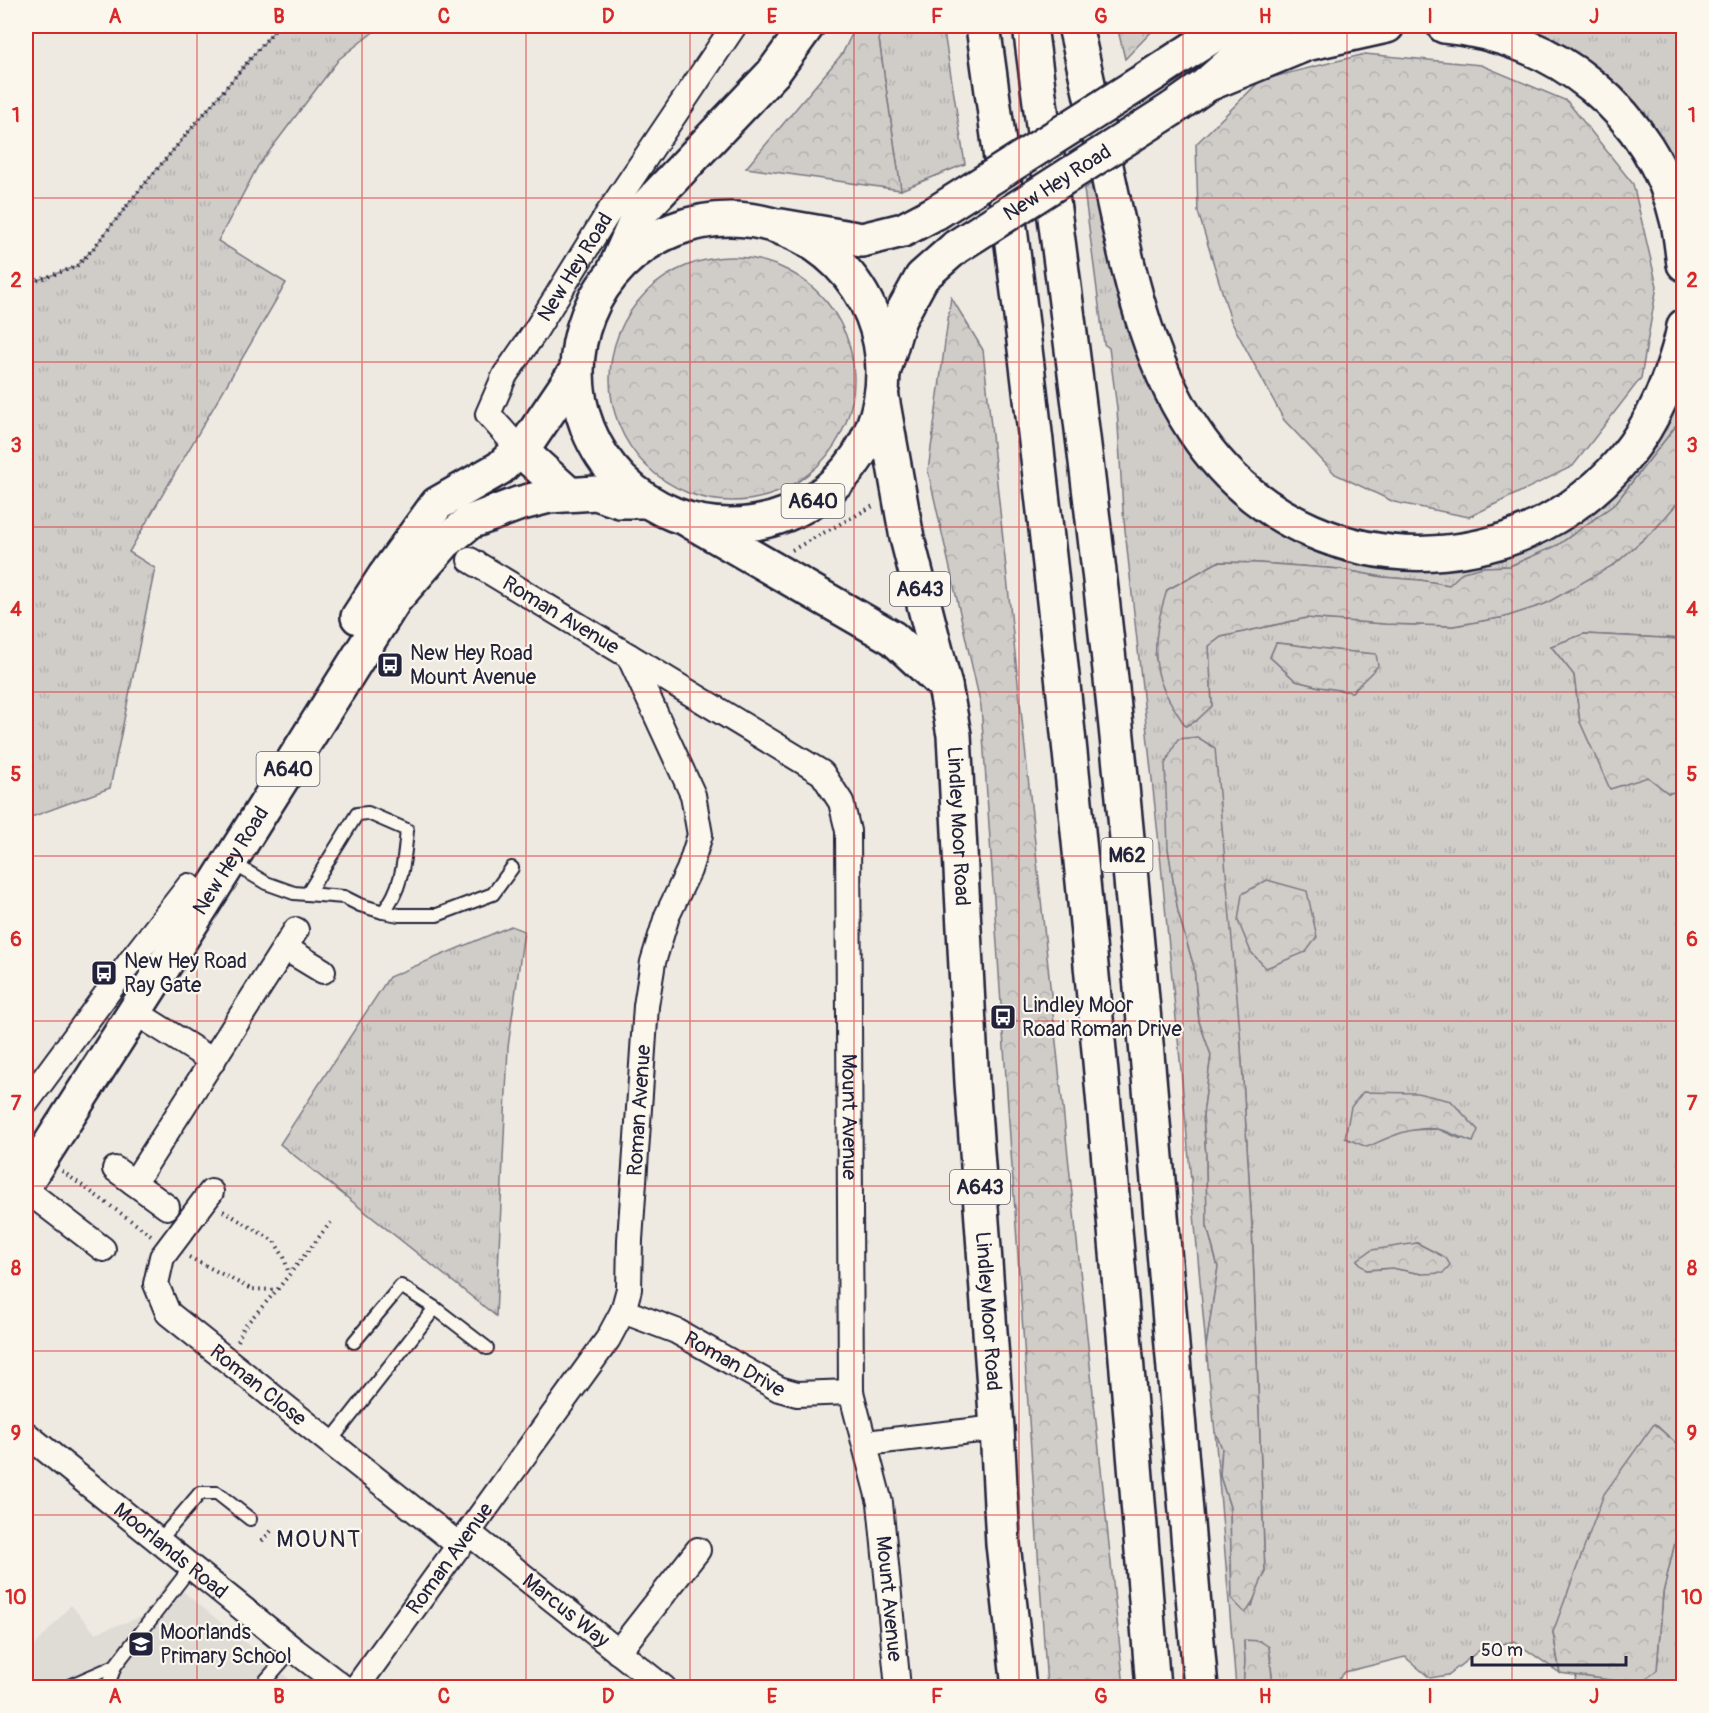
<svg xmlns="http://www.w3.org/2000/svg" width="1709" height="1713" font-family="Pangolin,sans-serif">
<defs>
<pattern id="grass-tufts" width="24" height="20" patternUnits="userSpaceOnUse" patternTransform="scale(1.5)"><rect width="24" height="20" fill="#d0cdc9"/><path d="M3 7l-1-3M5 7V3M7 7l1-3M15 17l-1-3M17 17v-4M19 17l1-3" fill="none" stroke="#b2b0ae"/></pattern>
<pattern id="forest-crowns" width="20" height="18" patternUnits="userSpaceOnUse" patternTransform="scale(1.5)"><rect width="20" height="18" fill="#d0cdc9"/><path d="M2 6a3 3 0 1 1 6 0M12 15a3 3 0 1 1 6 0" fill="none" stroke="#b2b0ae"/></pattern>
</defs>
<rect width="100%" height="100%" fill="#eeeae2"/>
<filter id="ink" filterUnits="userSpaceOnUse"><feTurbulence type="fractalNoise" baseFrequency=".0167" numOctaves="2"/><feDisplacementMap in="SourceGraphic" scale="12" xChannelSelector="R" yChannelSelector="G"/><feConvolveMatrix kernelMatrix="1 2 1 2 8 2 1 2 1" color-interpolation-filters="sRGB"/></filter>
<g filter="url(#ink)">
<path fill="#dfdbd5" d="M169 1580 299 1687 26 1688V1656L71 1605 95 1633 141 1617Z"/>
<g fill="url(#grass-tufts)" stroke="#797882" stroke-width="1.5" fill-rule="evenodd">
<path d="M278 26H381L339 59 258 166 218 241 286 283 129 552 155 568 110 788 26 819V284L75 267 92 250 137 193Z"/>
<path d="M877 26H943L965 164 901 190Z"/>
<path d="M1520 26H1683V194L1602 73 1571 50Z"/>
<path d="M1100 178 1140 343 1293 532 1514 548 1683 374V417L1615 504 1558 545 1510 566 1484 567 1449 585 1420 580 1382 577 1340 569 1258 563 1218 562 1167 590 1155 655 1163 688 1186 726 1212 706 1209 646 1221 637 1306 618 1385 624 1453 626 1505 617 1615 564 1656 528 1683 495V639L1584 634 1551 646 1574 675 1580 722 1668 793 1684 791 1683 1450 1655 1424 1553 1632 1560 1673 1514 1641 1480 1650 1448 1675 1430 1678 1405 1657 1345 1672 1331 1687H1273L1269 1647 1244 1641 1245 1662 1243 1687H1236L1215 1432 1222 1447 1220 1476 1230 1507 1232 1599 1252 1607 1258 1584 1265 1574 1252 1227 1240 1031 1168 848 1178 911 1194 967 1199 1021 1211 1055 1203 1115 1206 1155 1207 1226 1218 1267 1206 1347 1181 1070 1159 844 1123 511 1117 408 1109 348 1104 344 1084 189ZM1276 643C1309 646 1342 652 1375 654L1352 692 1320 687 1296 681 1270 657ZM1451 1101 1461 1139 1438 1129 1407 1130ZM1417 1243 1446 1258 1422 1274 1392 1268 1367 1270 1357 1260Z"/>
<path d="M511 926 524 931 508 1047 496 1316 280 1144 389 977Z"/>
<path d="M1683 1508V1687L1574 1688 1576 1675 1639 1684 1657 1670 1663 1593Z"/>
</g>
<g fill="url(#forest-crowns)" stroke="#797882" stroke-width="1.5">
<path d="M856 26H877L901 190 746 168 842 54Z"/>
<path d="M1117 26H1157L1125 59Z"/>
<path d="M1365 54 1481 65 1567 101 1633 184 1657 286 1641 378 1573 466 1469 517 1394 502 1335 474 1284 420 1231 321 1198 212 1196 144 1261 80Z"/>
<circle cx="732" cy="379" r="122"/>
<path d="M951 297 983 350 1124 1687H1047L981 706 928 471Z"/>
<path d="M1683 417 1684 495 1681 499 1656 528 1615 564 1545 604 1505 617 1453 626 1385 624 1306 618 1221 637 1209 646 1212 706 1196 721 1185 726C1178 714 1170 703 1164 690 1149 659 1157 621 1167 590L1218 562 1258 563 1340 569 1382 577 1420 580 1449 585 1463 572 1484 567 1510 566 1558 545 1615 504Z"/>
<path d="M1584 634 1683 639V791L1668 793 1648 777 1610 789 1580 722 1574 675 1551 646Z"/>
<path d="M1276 643C1309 646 1342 652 1376 654L1378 666 1352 692 1320 687 1296 681 1270 657Z"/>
<path d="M1197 737 1215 748 1240 1031 1252 1227 1265 1574C1256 1587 1256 1603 1245 1613L1232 1599 1230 1507 1220 1476 1222 1448 1215 1432 1206 1347 1218 1267 1207 1226 1206 1155 1203 1115 1211 1055 1199 1021 1194 967 1178 912 1168 848 1165 764 1178 739Z"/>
<path d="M1267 880 1307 891 1317 937 1306 952 1266 968 1251 952 1238 921 1242 894Z"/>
<path d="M1363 1092 1417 1093 1451 1101 1478 1130 1473 1142C1461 1139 1448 1130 1437 1129 1411 1126 1390 1137 1367 1147L1345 1138 1351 1107Z"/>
<path d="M1417 1243 1446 1258 1450 1265 1443 1273 1422 1274 1392 1268 1366 1270 1357 1260 1372 1250Z"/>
<path d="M1654 1424 1684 1450 1683 1508 1663 1593 1657 1670 1639 1684 1560 1673 1553 1632 1604 1494Z"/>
<path d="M1244 1640 1260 1641 1269 1647 1273 1687H1243L1245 1662Z"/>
</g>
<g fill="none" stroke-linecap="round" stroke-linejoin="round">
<defs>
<g id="service">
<path d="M231 862 266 883 294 893 344 897 360 905 383 912C403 888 404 860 407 830L368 813 357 814 308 893"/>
<path d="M383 912 399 915H437L493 894 512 868"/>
<path d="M435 1308 487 1348"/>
<path d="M330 1442 435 1308 401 1286 354 1342"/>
<path d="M159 1541 200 1493H217L250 1519"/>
<path d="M64 1688 115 1666 191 1567"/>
<path d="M107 1688 115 1666"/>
<path d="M259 1688 293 1649"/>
</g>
<g id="minor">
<path id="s1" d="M519 449 488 414 505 375 534 333 607 215 734 26"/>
<path id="s2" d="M629 656 822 773 841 802 848 831 851 1392 880 1503 898 1688"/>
<path d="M285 948 323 971"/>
<path d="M135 1012 213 1061"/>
<path d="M26 1103 136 954 189 886"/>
<path d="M115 1169 167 1207"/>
<path d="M134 1183 296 930"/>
<path d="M26 1190 103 1249"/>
<path id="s3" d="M211 1192 162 1257 156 1284 168 1313 460 1546"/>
<path id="s4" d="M623 1311 676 1331 779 1389 797 1394 851 1392"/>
<path id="s5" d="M26 1434 293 1649 344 1688"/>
<path d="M866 1443 997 1428"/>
<path id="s6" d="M469 1533 664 1688"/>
<path d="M618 1652 698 1550"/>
<path id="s7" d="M356 1688 608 1339 623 1311 629 1289 630 1240 646 1006 653 962 667 916 689 870 700 835 693 795 629 656 470 560"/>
</g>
<g id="primary">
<path d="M1137 85 1228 26"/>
<path d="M1172 109 1206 85 1273 26"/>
<path d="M781 226 862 240 903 230 937 212"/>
<path d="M884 370 899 319 922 277 956 247"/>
<path id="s8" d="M882 398 907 538 945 686 954 735 972 1083 997 1428 1003 1544 1019 1688"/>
<path d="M690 521 893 638 945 686"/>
</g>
<g id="trunk">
<circle cx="730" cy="372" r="153"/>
<path d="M519 449 569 494"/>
<path d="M358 617 384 577 437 504 500 468 530 439 576 371"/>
<path id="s9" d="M26 1182 190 925 395 599 445 542 470 522 518 504 549 496 596 493 620 501H645"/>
</g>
<g id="motorway">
<path d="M983 26C1060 577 1109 1132 1153 1688"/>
<path d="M1030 26C1060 256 1091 486 1115 717 1148 1040 1173 1364 1201 1688"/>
<path d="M1075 26C1088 82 1100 138 1112 194 1131 281 1148 367 1201 441 1320 607 1577 586 1661 398 1671 374 1680 351 1684 326"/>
<path d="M1444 26C1555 36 1653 112 1678 223 1681 237 1682 251 1684 264"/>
<path d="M1206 85 1306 44 1387 26"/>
<path d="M614 271 639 214 773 73 807 26"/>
</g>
</defs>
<use href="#service" stroke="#22223b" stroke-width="16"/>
<use href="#minor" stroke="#22223b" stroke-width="28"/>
<use href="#primary" stroke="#22223b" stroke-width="38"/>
<use href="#trunk" stroke="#22223b" stroke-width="38"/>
<use href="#motorway" stroke="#22223b" stroke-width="38"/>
<g stroke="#22223b" stroke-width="4" stroke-dasharray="1.5 4.5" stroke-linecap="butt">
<path d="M678 209 708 220"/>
<path d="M26 284 76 267 92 250 137 193 278 26"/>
<path d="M792 550 875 505"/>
<path d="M62 1171 151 1235"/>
<path d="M223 1211 274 1241 284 1257 289 1274"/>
<path d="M26 1245 27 1247 26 1249"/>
<path d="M189 1257 251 1289 276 1290"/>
<path d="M238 1341 243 1328 277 1290 331 1222"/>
<path d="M262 1541 271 1531"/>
</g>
<use href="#service" stroke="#fbf7ec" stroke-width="12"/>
<use href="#minor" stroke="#fbf7ec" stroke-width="24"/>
<use href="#primary" stroke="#fbf7ec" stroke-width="33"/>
<use href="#trunk" stroke="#fbf7ec" stroke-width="33"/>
<use href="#motorway" stroke="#fbf7ec" stroke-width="33"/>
<defs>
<g id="primary-bridge">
<path d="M937 212 1137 85"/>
<path id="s10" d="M956 247 1172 109"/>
</g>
</defs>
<use href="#primary-bridge" stroke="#22223b" stroke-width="38" stroke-linecap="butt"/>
<use href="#primary-bridge" stroke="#fbf7ec" stroke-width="33"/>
</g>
</g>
<path fill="none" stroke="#d62828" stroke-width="1.5" stroke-opacity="0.55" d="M197 26V1688M362 26V1688M526 26V1688M690 26V1688M854 26V1688M1019 26V1688M1183 26V1688M1347 26V1688M1512 26V1688M26 198H1684M26 362H1684M26 527H1684M26 692H1684M26 856H1684M26 1021H1684M26 1186H1684M26 1351H1684M26 1515H1684"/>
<defs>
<symbol id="bus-square" viewBox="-11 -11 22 22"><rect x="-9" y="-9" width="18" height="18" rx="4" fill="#22223b" stroke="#fbf7ec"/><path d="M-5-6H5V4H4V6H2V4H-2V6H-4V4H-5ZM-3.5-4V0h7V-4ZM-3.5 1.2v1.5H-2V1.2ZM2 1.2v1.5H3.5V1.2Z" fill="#fff"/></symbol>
<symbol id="school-square" viewBox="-11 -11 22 22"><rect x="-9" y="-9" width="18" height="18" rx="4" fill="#22223b" stroke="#fbf7ec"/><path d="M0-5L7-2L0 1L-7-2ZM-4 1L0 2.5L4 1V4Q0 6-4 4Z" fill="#fff"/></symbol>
</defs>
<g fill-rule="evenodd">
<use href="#bus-square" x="375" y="650" width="30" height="30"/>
<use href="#bus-square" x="89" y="958" width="30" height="30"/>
<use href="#bus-square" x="988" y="1002" width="30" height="30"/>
<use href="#school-square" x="126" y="1629" width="30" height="30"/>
</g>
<g text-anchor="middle" stroke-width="4.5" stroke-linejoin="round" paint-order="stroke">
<g fill="#fbf7ec" stroke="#636270" stroke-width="1.5">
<rect x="781.5" y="484" width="63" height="34" rx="4.5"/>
<rect x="890" y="572" width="60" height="34" rx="4.5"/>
<rect x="256.5" y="752" width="63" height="34" rx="4.5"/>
<rect x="1101.5" y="838" width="51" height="34" rx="4.5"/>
<rect x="950" y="1170" width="60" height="34" rx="4.5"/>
</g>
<g font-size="20" font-weight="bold" fill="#22223b">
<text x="813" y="508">A640</text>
<text x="920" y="596">A643</text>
<text x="288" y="776">A640</text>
<text x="1127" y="862">M62</text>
<text x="980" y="1194">A643</text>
</g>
<g font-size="21" fill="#22223b" stroke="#fbf7ec">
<text dy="7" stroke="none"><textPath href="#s10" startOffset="120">New Hey Road</textPath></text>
<text dy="7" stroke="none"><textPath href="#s1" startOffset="218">New Hey Road</textPath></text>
<text transform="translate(561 615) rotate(31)" y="7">Roman Avenue</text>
<text dy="7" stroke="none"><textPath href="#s8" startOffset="436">Lindley Moor Road</textPath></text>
<text dy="7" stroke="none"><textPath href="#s9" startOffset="381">New Hey Road</textPath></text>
<text dy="7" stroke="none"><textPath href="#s7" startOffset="664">Roman Avenue</textPath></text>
<text dy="7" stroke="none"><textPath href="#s2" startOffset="576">Mount Avenue</textPath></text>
<text dy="7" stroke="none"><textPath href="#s8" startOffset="922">Lindley Moor Road</textPath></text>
<text dy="7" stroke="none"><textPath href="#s4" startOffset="124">Roman Drive</textPath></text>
<text dy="7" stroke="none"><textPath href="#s3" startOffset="256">Roman Close</textPath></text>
<text dy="7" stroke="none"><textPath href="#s5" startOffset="186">Moorlands Road</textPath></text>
<text dy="7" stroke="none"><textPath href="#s7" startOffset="160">Roman Avenue</textPath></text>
<text dy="7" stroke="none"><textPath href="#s2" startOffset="1062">Mount Avenue</textPath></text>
<text dy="7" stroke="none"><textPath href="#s6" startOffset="124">Marcus Way</textPath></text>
</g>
<g font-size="21" fill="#22223b" stroke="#fbf7ec" text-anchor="start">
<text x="410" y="660">New Hey Road<tspan x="410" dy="24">Mount Avenue</tspan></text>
<text x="124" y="968">New Hey Road<tspan x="124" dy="24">Ray Gate</tspan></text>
<text x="1022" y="1012">Lindley Moor<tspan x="1022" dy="24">Road Roman Drive</tspan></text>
<text x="160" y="1639">Moorlands<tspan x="160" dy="24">Primary School</tspan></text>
</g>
<g font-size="24" letter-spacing="1.5" fill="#22223b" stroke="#fbf7ec">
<text x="319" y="1547">MOUNT</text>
</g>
</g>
<rect width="1709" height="1713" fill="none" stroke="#fbf7ec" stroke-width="66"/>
<path d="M1472 1656v9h154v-9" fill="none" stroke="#22223b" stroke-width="3"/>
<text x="1481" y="1656" font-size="18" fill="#22223b" stroke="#fbf7ec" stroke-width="4.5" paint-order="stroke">50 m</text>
<rect x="33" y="33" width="1643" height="1647" fill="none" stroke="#d62828" stroke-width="2"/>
<g font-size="20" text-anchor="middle" font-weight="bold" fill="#d62828">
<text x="115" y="23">A</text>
<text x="279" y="23">B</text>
<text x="444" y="23">C</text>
<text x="608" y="23">D</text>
<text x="772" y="23">E</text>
<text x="937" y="23">F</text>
<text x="1101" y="23">G</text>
<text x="1265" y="23">H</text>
<text x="1430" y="23">I</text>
<text x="1594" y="23">J</text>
<text x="16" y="122">1</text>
<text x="1692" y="122">1</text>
<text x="16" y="287">2</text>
<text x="1692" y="287">2</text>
<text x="16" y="452">3</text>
<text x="1692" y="452">3</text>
<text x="16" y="616">4</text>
<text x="1692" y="616">4</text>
<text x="16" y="781">5</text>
<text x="1692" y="781">5</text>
<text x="16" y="946">6</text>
<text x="1692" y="946">6</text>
<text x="16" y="1110">7</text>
<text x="1692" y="1110">7</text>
<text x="16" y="1275">8</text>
<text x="1692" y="1275">8</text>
<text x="16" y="1440">9</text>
<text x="1692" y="1440">9</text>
<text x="16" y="1604">10</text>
<text x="1692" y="1604">10</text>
<text x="115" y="1703">A</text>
<text x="279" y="1703">B</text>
<text x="444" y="1703">C</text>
<text x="608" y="1703">D</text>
<text x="772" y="1703">E</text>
<text x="937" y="1703">F</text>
<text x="1101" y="1703">G</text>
<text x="1265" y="1703">H</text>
<text x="1430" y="1703">I</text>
<text x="1594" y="1703">J</text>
</g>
</svg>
